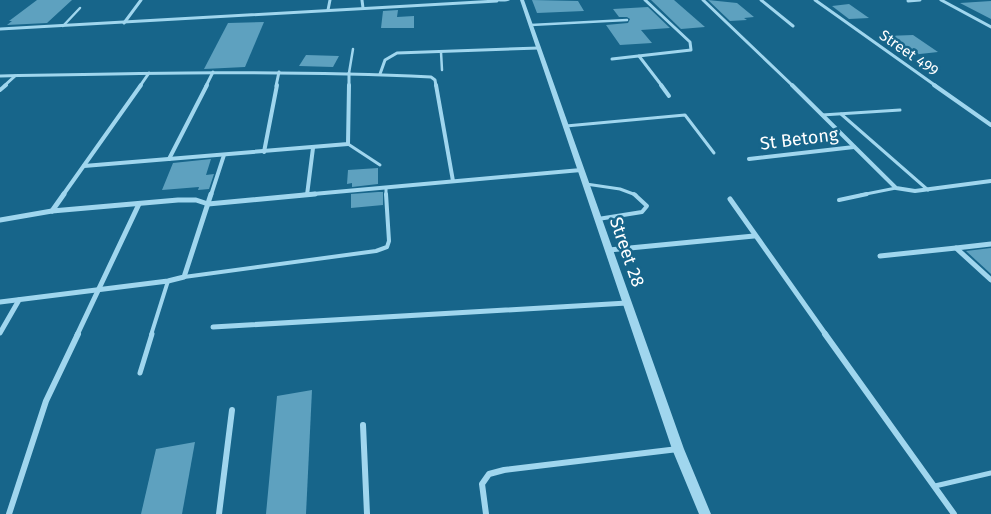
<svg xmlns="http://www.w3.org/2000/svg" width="991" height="514" font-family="'Fira Sans',sans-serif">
<rect width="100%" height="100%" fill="#17658a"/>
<g fill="#5ea1bf">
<path d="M37 0H72L47 23 7 25 12 21H9Z"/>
<path d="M532 0 578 1 584 11 537 13Z"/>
<path d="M651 0H674L705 27 681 29Z"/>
<path d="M708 0 737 3 754 17 744 18 747 20 730 21Z"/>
<path d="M991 1V19L960 3Z"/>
<path d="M849 4 869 18 849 19 832 6Z"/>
<path d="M648 7 670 28 641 30 652 43 620 45 606 25 628 23 630 19 627 17H619L613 9Z"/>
<path d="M398 10 397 17 414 16V28H381L383 11Z"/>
<path d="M264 22 245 67 204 69 228 23Z"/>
<path d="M913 35 938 52 911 55 886 36Z"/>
<path d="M306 55 339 56 333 67 299 66Z"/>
<path d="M211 159 206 175 214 174 209 189 198 190 199 187 162 190 173 163Z"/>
<path d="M378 168V184L352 187V183L347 184 348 170Z"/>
<path d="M378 192H383V205L351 208V194Z"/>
<path d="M991 248V274L966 251Z"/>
<path d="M312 390 306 514H266L277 396Z"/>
<path d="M195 442 182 514H141L156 449Z"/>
</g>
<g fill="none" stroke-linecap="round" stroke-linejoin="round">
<g stroke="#a0d6ee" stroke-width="2.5">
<path d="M531 25 627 20"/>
<path d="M63 26 80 8"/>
<path d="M441 52 442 70"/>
<path d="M349 73 353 49"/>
</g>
<g stroke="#a0d6ee" stroke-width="3">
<path d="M841 114 928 190"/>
<path d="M822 115 900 110"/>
<path d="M566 126 685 115 714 153"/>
<path d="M348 144 380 165"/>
<path d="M586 184 620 189 636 195"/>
<path d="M386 188V195"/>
<path d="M861 195 896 188"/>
</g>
<g stroke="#a0d6ee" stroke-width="4">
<path d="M839 200 867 194"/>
<path d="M598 219 642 212 647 206 634 194"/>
<path d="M184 277 376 251 387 247 389 241 386 194"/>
<path d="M151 335 168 281"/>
</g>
<g stroke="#a0d6ee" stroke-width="5">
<path d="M140 373 152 334"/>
<path d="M935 486 991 473"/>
</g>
<g stroke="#a0d6ee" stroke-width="3">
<path d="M362 0 363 8"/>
<path d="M703 0 793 86"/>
<path d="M761 0 793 26"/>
<path d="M815 0 936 86"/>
<path d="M941 0 991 27"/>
<path d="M908 1 920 0"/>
<path d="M328 10 330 0"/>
<path d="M124 23 141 0"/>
<path d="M0 29 497 1"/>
<path d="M639 56 662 86"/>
<path d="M612 59 691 50 690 42 645 0"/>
<path d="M380 74 385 60 397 53 539 48"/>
<path d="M0 76C144 73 287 70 431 77L435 80 436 86"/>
<path d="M4 86 15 76"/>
<path d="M140 86 149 73"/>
<path d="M206 86 213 72"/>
<path d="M276 86 279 72"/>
<path d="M349 86V73"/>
</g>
<g stroke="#a0d6ee" stroke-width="4">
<path d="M436 85 453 181"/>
<path d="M661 85 669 96"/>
<path d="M792 85 896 188 915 191 991 181"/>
<path d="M934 85 991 125"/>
<path d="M0 90 6 85"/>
<path d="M264 152 277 85"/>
<path d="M169 159 207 85"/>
<path d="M749 159 854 147"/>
<path d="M84 166 348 144 349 85"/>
<path d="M63 195 141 85"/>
<path d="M211 195 224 155"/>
<path d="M302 195 581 170"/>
<path d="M307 195 313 148"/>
</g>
<g stroke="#a0d6ee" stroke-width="5">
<path d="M730 199 826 335"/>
<path d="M52 211 64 194"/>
<path d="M0 220 52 211 178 200H196L208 204 315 194"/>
<path d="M991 244 956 248 991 280"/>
<path d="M609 250 754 236"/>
<path d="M880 256 956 248"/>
<path d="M0 302 168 281 184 277 211 194"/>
<path d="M213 327 627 303"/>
<path d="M0 333 19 300"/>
<path d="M77 335 139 204"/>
</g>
<g stroke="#a0d6ee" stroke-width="6">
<path d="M825 334 954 514"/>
<path d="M363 425 367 514"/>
<path d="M9 514 46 401 78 334"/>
<path d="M219 514 232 410"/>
<path d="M486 514 482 484 489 474 504 470 678 449"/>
</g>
<g fill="#a0d6ee" fill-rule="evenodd">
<path d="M495 0H510C507 2 498 2 495 0Z"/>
<path d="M520 0H524L684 449 711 514H699L672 449Z"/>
</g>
</g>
<g text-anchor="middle" stroke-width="5" stroke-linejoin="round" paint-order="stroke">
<g font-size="15" fill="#fff" stroke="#17658a">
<text transform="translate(909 53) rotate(35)" y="5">Street 499</text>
</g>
<g font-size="18" fill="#fff" stroke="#17658a">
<text transform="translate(799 139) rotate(-7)" y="6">St Betong</text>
<text transform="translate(627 252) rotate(71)" y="6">Street 28</text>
</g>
</g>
</svg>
